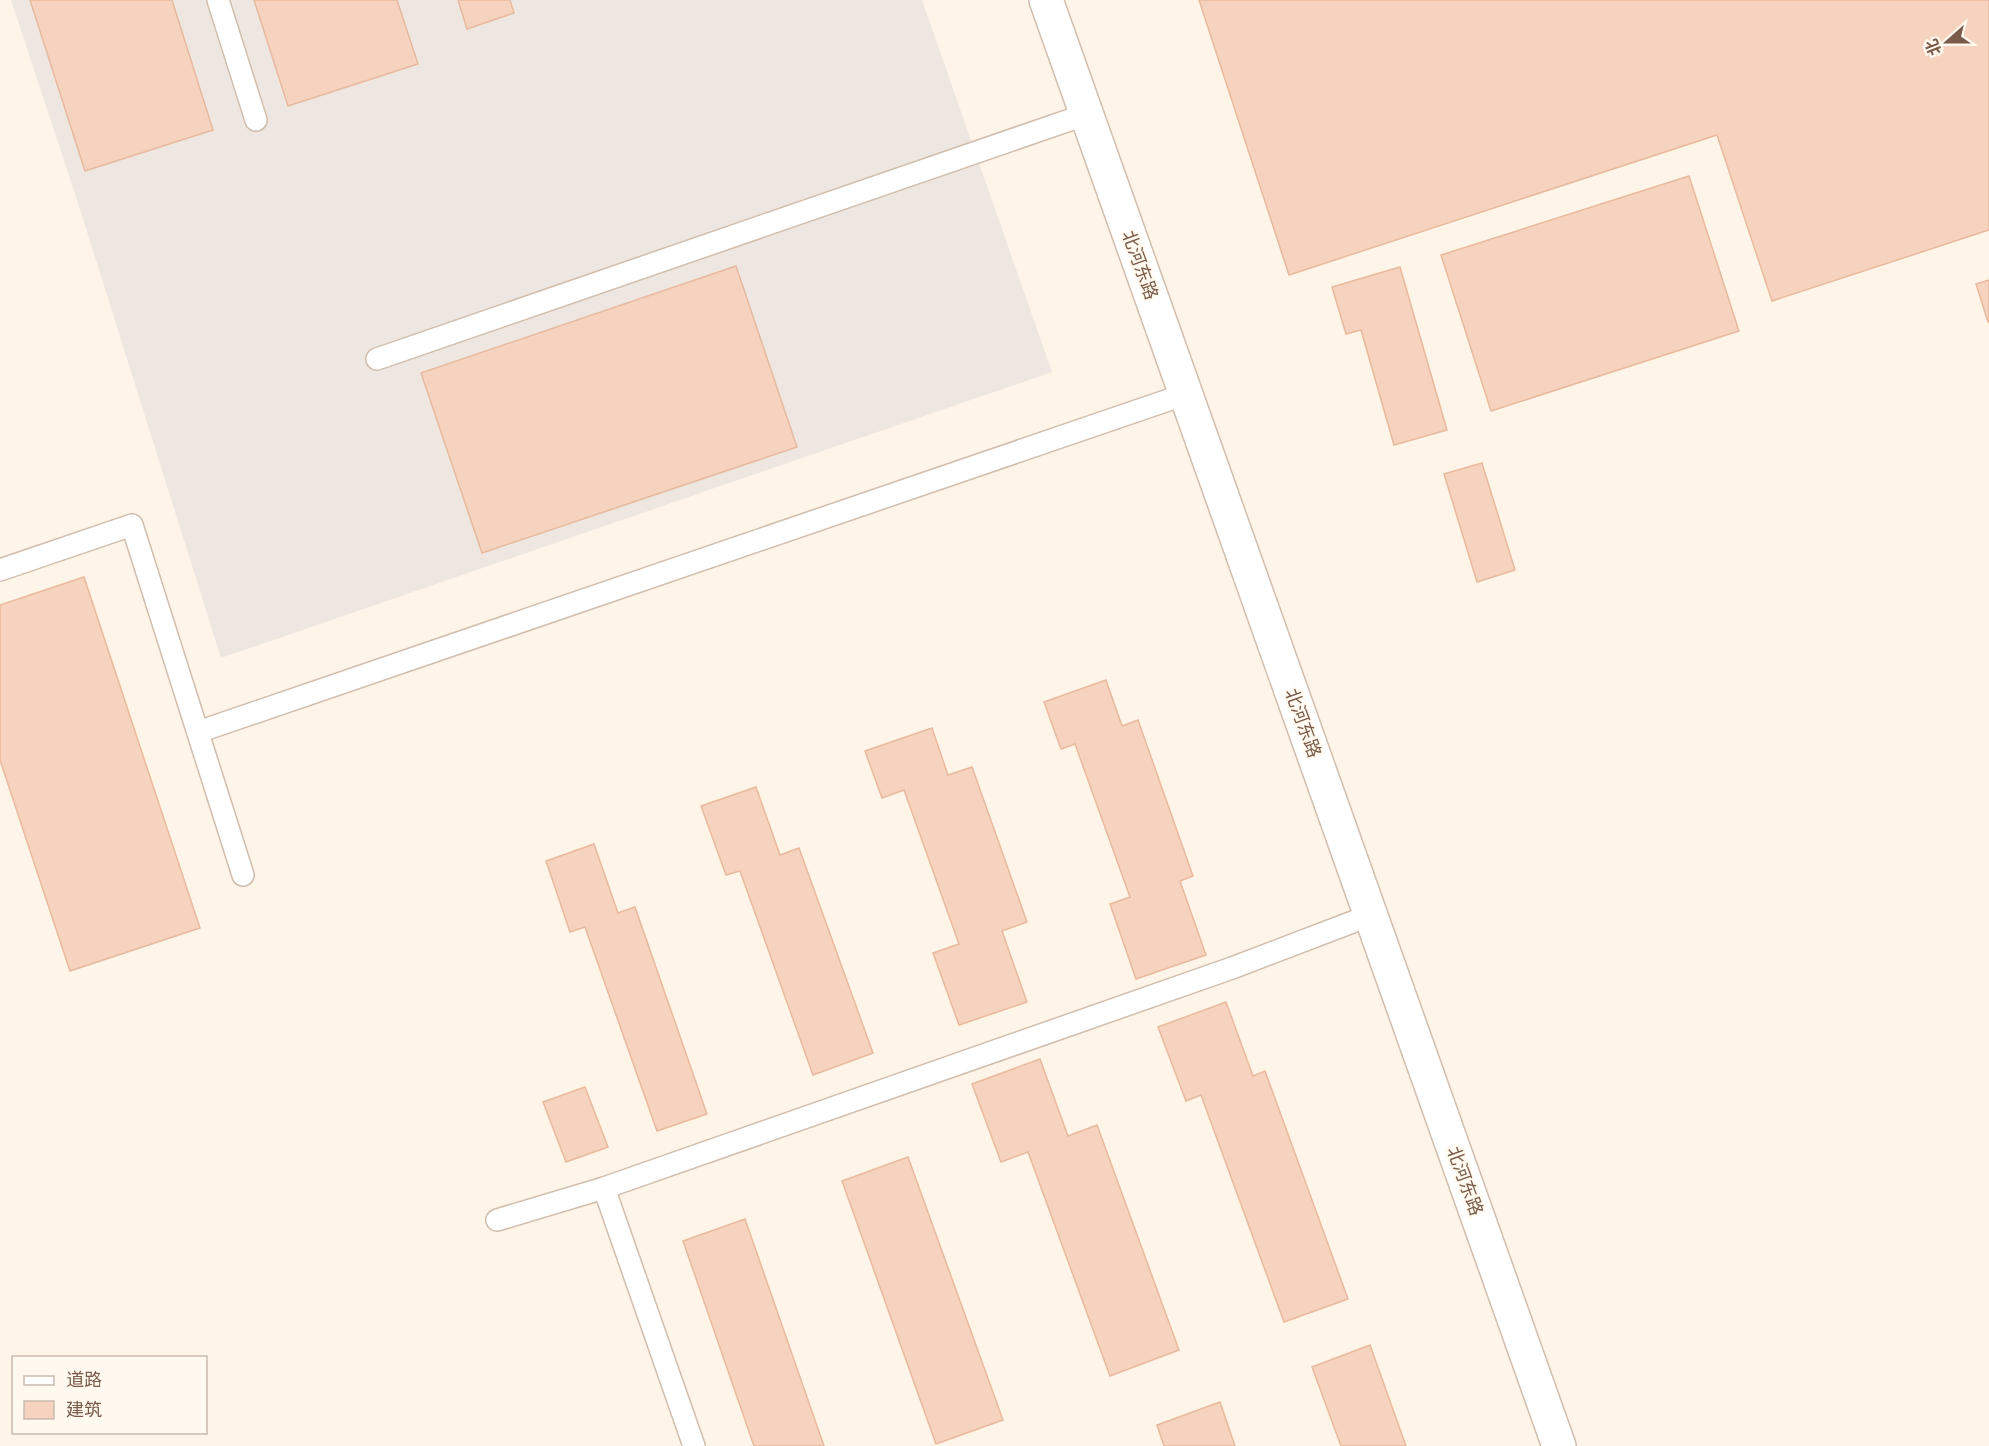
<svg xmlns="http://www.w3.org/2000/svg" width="1989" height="1446" font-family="Lato,'Noto Sans SC',sans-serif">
<rect width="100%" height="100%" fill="#fef5e8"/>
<path fill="#eee7e1" d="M11 0H922L1052 372 221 658 78 203Z"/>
<g fill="#f5d3be" stroke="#e9b99d" stroke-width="1.5">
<path d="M30 0H172L213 130 85 171Z"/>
<path d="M254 0H397L418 64 288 106Z"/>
<path d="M458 0H510L514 13 467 29Z"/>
<path d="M1199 0H1989V230L1772 301 1717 135 1289 275Z"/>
<path d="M1689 176 1739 331 1491 411 1441 255Z"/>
<path d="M736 266 797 447 482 553 421 373Z"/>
<path d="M1400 267 1447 430 1394 445 1361 330 1346 334 1332 287Z"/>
<path d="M1989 280V321L1988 322 1976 284Z"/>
<path d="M1482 463 1515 570 1477 582 1444 474Z"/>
<path d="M84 577 200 928 70 971 0 760V605Z"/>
<path d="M1106 680 1122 726 1138 720 1193 876 1180 881 1206 955 1136 979 1110 904 1130 897 1075 744 1061 749 1044 702Z"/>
<path d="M932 728 948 775 972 767 1027 922 1002 931 1027 1002 959 1025 933 953 959 944 904 790 882 798 865 751Z"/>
<path d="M756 787 780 855 799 848 873 1053 813 1075 740 871 726 875 701 806Z"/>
<path d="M594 844 618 913 635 907 707 1114 657 1131 585 927 570 932 546 861Z"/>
<path d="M1226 1002 1253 1076 1265 1071 1348 1299 1284 1322 1201 1095 1186 1101 1158 1027Z"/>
<path d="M1040 1059 1068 1136 1097 1125 1179 1350 1110 1376 1028 1152 1001 1162 972 1084Z"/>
<path d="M585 1087 608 1147 566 1162 543 1102Z"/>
<path d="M908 1157 1003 1420 936 1444 842 1181Z"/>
<path d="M745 1219 824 1446H754L683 1241Z"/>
<path d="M1370 1345 1406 1446H1341L1312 1367Z"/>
<path d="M1220 1402 1235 1446H1164L1157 1425Z"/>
</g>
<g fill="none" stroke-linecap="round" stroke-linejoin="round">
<defs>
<g id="lane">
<path d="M218 0 256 120"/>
<path d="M377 359 1087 114"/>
<path d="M0 570 132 525 243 875"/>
<path d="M198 732 1186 394"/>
<path d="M604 1188 694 1446"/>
<path d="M497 1220 604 1188 1232 968 1371 915"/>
</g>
<path id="street" d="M1046 0 1559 1446"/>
</defs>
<use href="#lane" stroke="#d1bdac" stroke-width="24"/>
<use href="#street" stroke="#d1bdac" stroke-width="36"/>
<use href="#lane" stroke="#fff" stroke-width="21"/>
<use href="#street" stroke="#fff" stroke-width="33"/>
</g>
<g text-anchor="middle" stroke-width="4.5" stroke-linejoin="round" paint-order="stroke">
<g font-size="18" fill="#7a5b49" stroke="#fff9f0">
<text transform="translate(1140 265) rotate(70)" y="6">北河东路</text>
<text transform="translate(1303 723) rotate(70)" y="6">北河东路</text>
<text transform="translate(1465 1181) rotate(70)" y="6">北河东路</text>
</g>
</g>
<rect x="12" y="1356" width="195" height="78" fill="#fff9f0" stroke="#cabaad" stroke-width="1.5"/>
<rect x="24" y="1376" width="30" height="9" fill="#ffffff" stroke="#cabaad" stroke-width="1.5"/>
<text x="66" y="1386" font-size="18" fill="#7a5b49">道路</text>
<rect x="24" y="1401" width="30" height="18" fill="#f5d3be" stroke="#cabaad" stroke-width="1.5"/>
<text x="66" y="1416" font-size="18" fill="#7a5b49">建筑</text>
<g transform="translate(1947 42) rotate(249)" stroke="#fff9f0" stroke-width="4.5" paint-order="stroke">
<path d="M0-4.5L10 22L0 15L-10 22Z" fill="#7a5b49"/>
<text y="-9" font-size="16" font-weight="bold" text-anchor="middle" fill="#7a5b49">北</text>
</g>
</svg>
